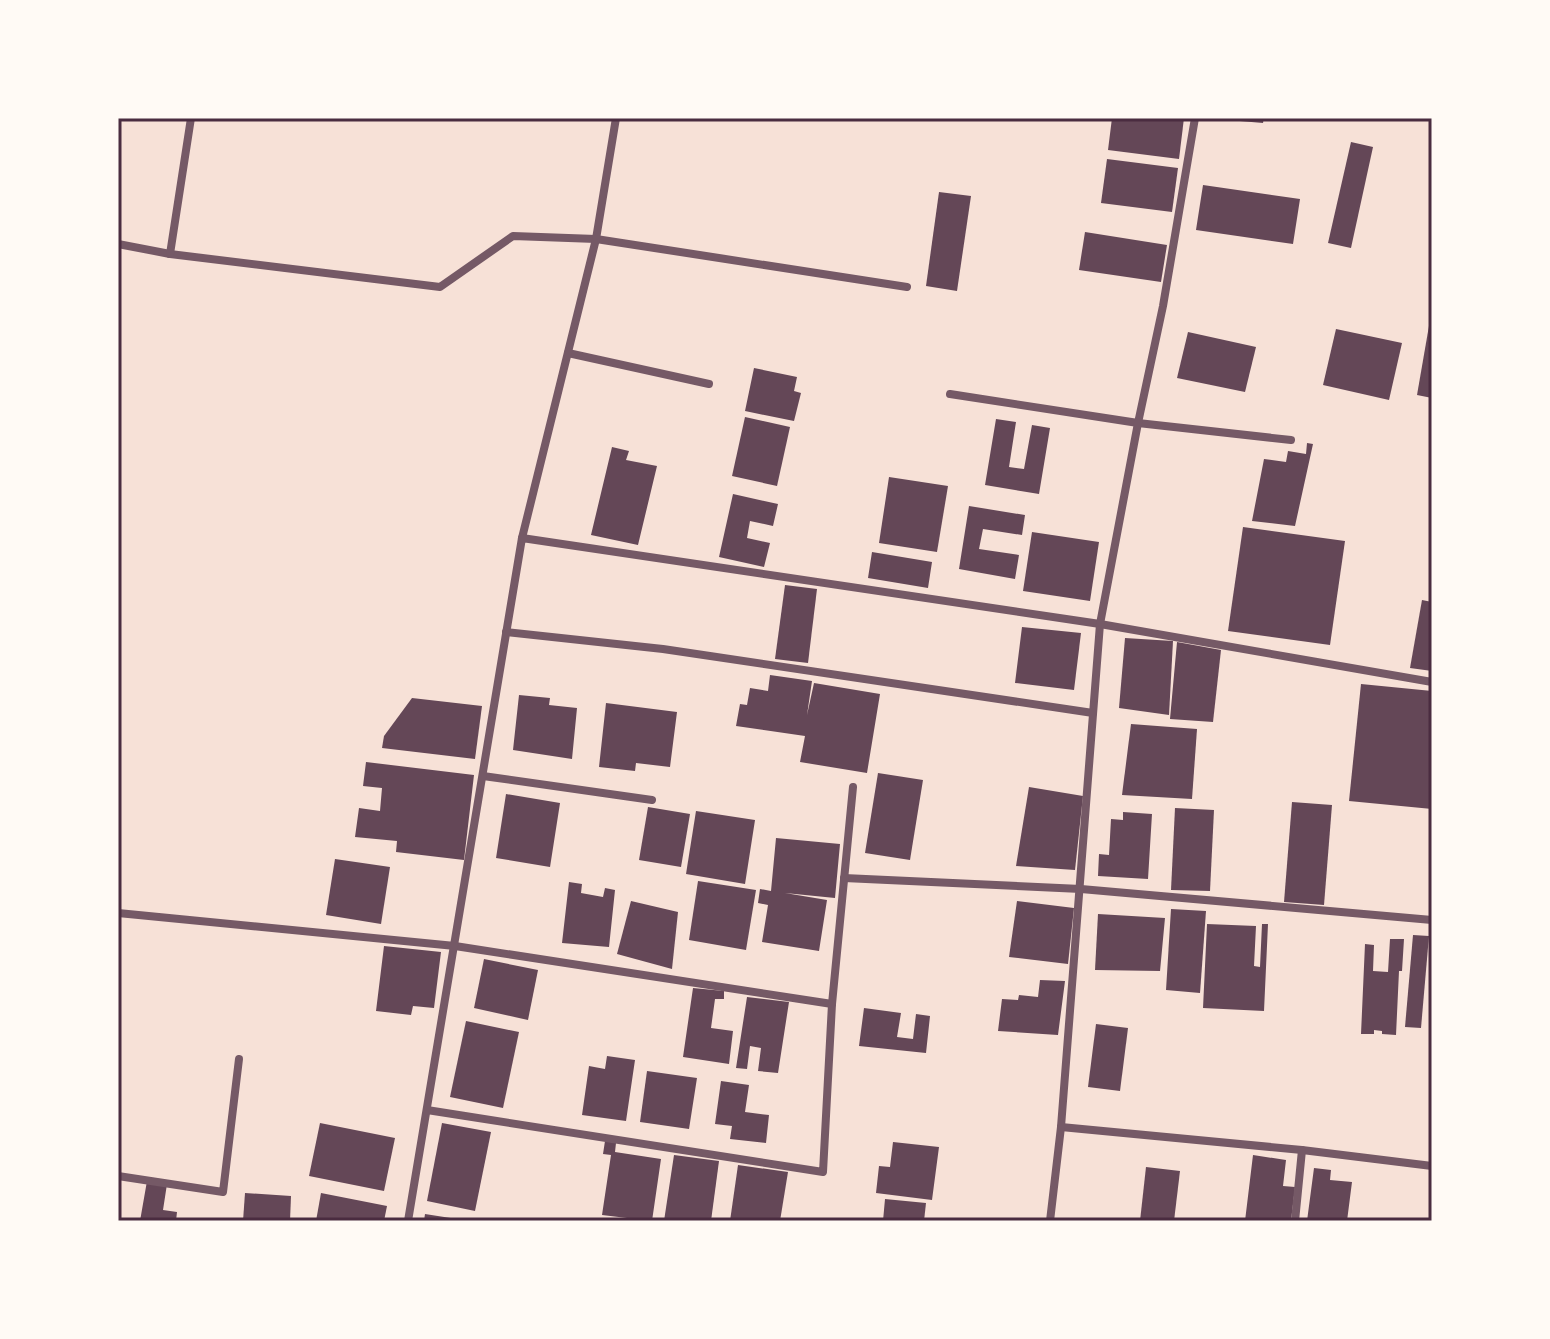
<svg xmlns="http://www.w3.org/2000/svg" width="1550" height="1339" font-family="Commissioner,sans-serif">
<rect width="100%" height="100%" fill="#f7e1d7"/>
<g fill="#644757">
<path d="M1112 118H1184L1179 159 1108 150Z"/>
<path d="M1228 118H1264L1263 123 1228 120Z"/>
<path d="M1351 142 1373 147 1351 248 1328 243Z"/>
<path d="M1107 159 1178 168 1172 212 1101 203Z"/>
<path d="M1203 185 1300 199 1293 244 1196 230Z"/>
<path d="M939 192 971 196 957 291 926 286Z"/>
<path d="M1085 232 1167 245 1161 282 1079 270Z"/>
<path d="M1430 320H1432V398L1417 395Z"/>
<path d="M1336 329 1402 343 1389 400 1323 385Z"/>
<path d="M1188 332 1256 347 1245 392 1177 378Z"/>
<path d="M754 368 797 377 794 391 801 393 794 421 745 411Z"/>
<path d="M745 417 790 427 777 486 732 476Z"/>
<path d="M996 419 1016 422 1009 467 1024 469 1032 425 1050 428 1039 494 985 485Z"/>
<path d="M1307 443 1313 444 1295 526 1252 521 1264 459 1286 462 1288 451 1306 454Z"/>
<path d="M612 447 629 451 626 460 657 466 638 545 591 535Z"/>
<path d="M889 477 948 486 937 552 879 543Z"/>
<path d="M733 494 778 504 773 526 750 521 747 538 770 543 764 567 719 557Z"/>
<path d="M969 506 1025 515 1022 535 983 529 979 549 1019 555 1015 579 959 569Z"/>
<path d="M1243 527 1345 541 1330 645 1228 631Z"/>
<path d="M1032 532 1099 542 1090 601 1023 591Z"/>
<path d="M872 552 932 562 928 588 868 578Z"/>
<path d="M785 585 817 589 808 663 775 659Z"/>
<path d="M1422 600 1432 602V671L1410 668Z"/>
<path d="M1022 627 1081 633 1074 690 1015 683Z"/>
<path d="M1125 638 1173 641 1169 715 1119 708Z"/>
<path d="M1177 642 1221 650 1213 722 1170 719Z"/>
<path d="M770 675 812 681 807 715 814 683 880 694 867 773 800 762 805 736 736 726 740 704 747 705 750 688 768 691Z"/>
<path d="M1361 684 1432 691V809L1349 801Z"/>
<path d="M519 695 550 698 549 705 577 708 572 759 513 750Z"/>
<path d="M412 698 482 706 475 759 382 748 384 736Z"/>
<path d="M606 703 677 712 670 767 636 763 635 771 599 767Z"/>
<path d="M1131 724 1197 729 1192 799 1122 795Z"/>
<path d="M366 762 474 775 464 860 396 852 397 841 355 837 359 808 380 811 382 788 363 786Z"/>
<path d="M878 773 923 780 910 860 865 853Z"/>
<path d="M1029 787 1083 796 1075 870 1016 866Z"/>
<path d="M506 794 560 803 550 867 496 858Z"/>
<path d="M1292 802 1332 805 1324 905 1284 902Z"/>
<path d="M648 807 690 814 681 867 639 860Z"/>
<path d="M1175 808 1214 810 1210 891 1171 890Z"/>
<path d="M696 811 755 820 745 884 686 874Z"/>
<path d="M1123 812 1152 814 1148 879 1098 876 1099 854 1109 855 1111 819 1123 820Z"/>
<path d="M776 838 840 844 835 898 785 893 827 900 819 951 762 942 768 905 758 903 760 889 771 891Z"/>
<path d="M335 859 390 867 381 924 326 915Z"/>
<path d="M698 881 756 890 746 950 689 940Z"/>
<path d="M569 882 582 884 581 893 603 897 605 888 615 890 609 947 562 943Z"/>
<path d="M631 901 678 912 672 969 617 954Z"/>
<path d="M1017 901 1074 908 1068 964 1009 957Z"/>
<path d="M1171 909 1206 911 1200 993 1166 990Z"/>
<path d="M1098 914 1165 918 1160 971 1095 970Z"/>
<path d="M1207 924 1256 926 1254 966 1260 967 1262 924H1268L1264 1011 1203 1008Z"/>
<path d="M1413 935 1429 936 1421 1028 1405 1027Z"/>
<path d="M1390 939H1404L1402 971H1399L1396 1035 1382 1034V1031L1374 1030V1034H1361L1365 944 1374 945 1373 971 1388 972Z"/>
<path d="M384 946 441 952 434 1008 413 1006 411 1015 376 1011Z"/>
<path d="M484 959 538 970 528 1020 474 1008Z"/>
<path d="M1040 980 1065 981 1058 1035 998 1031 1002 999 1018 1000 1019 995 1038 997Z"/>
<path d="M693 988 724 991V999H715L711 1028 733 1031 729 1064 683 1057Z"/>
<path d="M747 997 789 1002 778 1073 758 1071 761 1048 750 1046 747 1069 736 1068Z"/>
<path d="M864 1008 901 1013 897 1037 913 1039 916 1014 930 1016 926 1053 859 1046Z"/>
<path d="M466 1021 519 1032 503 1108 450 1097Z"/>
<path d="M1096 1024 1128 1028 1120 1091 1088 1087Z"/>
<path d="M607 1056 635 1060 626 1121 582 1115 589 1066 605 1069Z"/>
<path d="M647 1071 697 1078 689 1129 640 1122Z"/>
<path d="M721 1081 749 1085 745 1112 769 1115 766 1143 730 1139 732 1126 715 1124Z"/>
<path d="M320 1123 395 1138 384 1191 309 1176Z"/>
<path d="M442 1123 491 1132 475 1211 427 1201Z"/>
<path d="M605 1141 616 1143 615 1152 661 1159 652 1221 602 1215 611 1155 603 1154Z"/>
<path d="M893 1142 939 1147 932 1200 876 1193 879 1166 890 1167Z"/>
<path d="M674 1155 719 1161 711 1221H664Z"/>
<path d="M1253 1155 1286 1160 1283 1186 1295 1187 1291 1221H1245Z"/>
<path d="M738 1165 788 1172 780 1221H730Z"/>
<path d="M1146 1167 1180 1171 1174 1221H1140Z"/>
<path d="M1314 1168 1331 1170 1330 1180 1352 1182 1347 1221H1307Z"/>
<path d="M147 1181 167 1184 163 1210 177 1212 176 1221H140Z"/>
<path d="M245 1193 291 1196 290 1221H243Z"/>
<path d="M321 1193 387 1206 384 1221H316Z"/>
<path d="M885 1199 926 1203 924 1221H883Z"/>
<path d="M425 1214 457 1219V1221H424Z"/>
</g>
<g fill="none" stroke-linecap="round" stroke-linejoin="round">
<g stroke="#755966" stroke-width="8">
<path d="M118 244 170 254 440 287 513 236 596 239 907 287"/>
<path d="M170 254 191 118"/>
<path d="M568 353 709 384"/>
<path d="M950 394 1138 423 1291 440"/>
<path d="M522 538 596 239 616 118"/>
<path d="M506 632 663 649 1093 713"/>
<path d="M483 776 652 800"/>
<path d="M844 878 1081 889 1432 920"/>
<path d="M118 913 455 946 832 1004"/>
<path d="M427 1110 823 1172 832 1004 853 787"/>
<path d="M1061 1127 1302 1150 1432 1166"/>
<path d="M118 1176 223 1192 239 1059"/>
<path d="M408 1221 522 538 1100 624 1432 682"/>
<path d="M1050 1221 1061 1127 1100 624 1138 423 1163 306 1195 118"/>
<path d="M1295 1221 1302 1150"/>
</g>
</g>
<rect width="1550" height="1339" fill="none" stroke="#fffaf5" stroke-width="240"/>
<rect x="120" y="120" width="1310" height="1099" fill="none" stroke="#4a2c40" stroke-width="3"/>
</svg>
